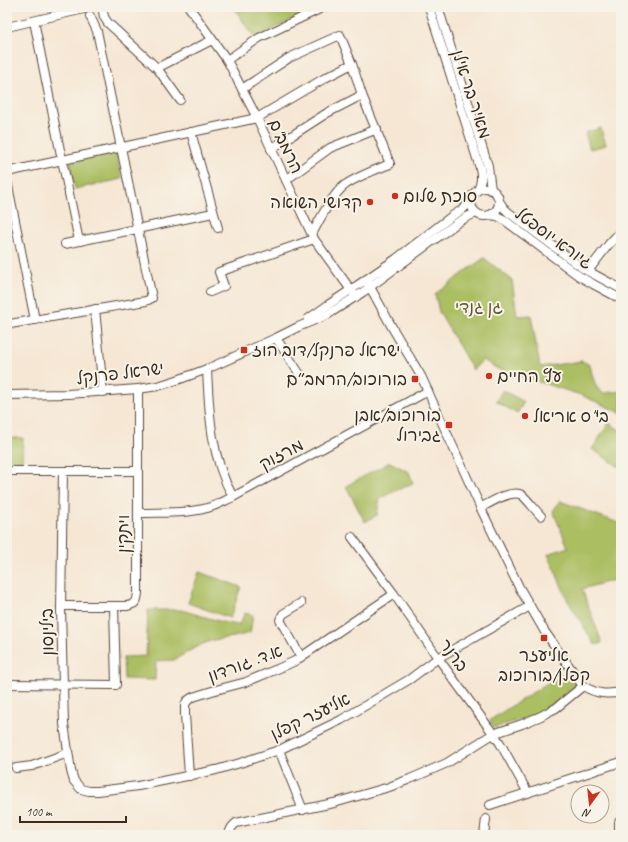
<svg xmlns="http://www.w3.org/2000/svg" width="628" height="842" font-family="Caveat,'Playpen Sans Hebrew',sans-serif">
<rect width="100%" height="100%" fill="#f7f3e8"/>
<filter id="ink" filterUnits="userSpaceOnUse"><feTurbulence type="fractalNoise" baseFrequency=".025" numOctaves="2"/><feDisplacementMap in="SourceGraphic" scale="8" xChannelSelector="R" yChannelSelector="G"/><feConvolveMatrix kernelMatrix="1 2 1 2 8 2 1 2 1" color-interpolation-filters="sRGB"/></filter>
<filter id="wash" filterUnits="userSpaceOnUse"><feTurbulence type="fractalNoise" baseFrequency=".012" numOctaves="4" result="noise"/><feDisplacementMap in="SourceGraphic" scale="16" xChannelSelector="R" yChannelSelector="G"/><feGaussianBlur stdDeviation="0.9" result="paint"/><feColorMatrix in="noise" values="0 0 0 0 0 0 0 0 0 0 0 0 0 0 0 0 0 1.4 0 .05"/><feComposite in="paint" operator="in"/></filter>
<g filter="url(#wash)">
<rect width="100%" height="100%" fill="#f6e7d4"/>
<g fill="#abbe62" stroke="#737440">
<path d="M233 7H318L255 38Z"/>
<path d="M601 128 606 145 590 149 585 133Z"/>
<path d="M116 152 122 179 75 189 70 162Z"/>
<path d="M484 258 512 280 517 316 531 315 540 367 582 361 590 365 593 378 597 388 603 393 621 391V413L581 395 498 369 483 360 473 370 439 312 435 294Z"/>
<path d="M503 390 524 402 517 414 496 401Z"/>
<path d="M609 423 621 431V468L592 449Z"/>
<path d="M7 438H23L22 462H9V503H7Z"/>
<path d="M390 462 409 472 413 483 380 498 377 515 365 522 346 486Z"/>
<path d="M560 501 621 524V578L582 589 602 643 595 645 568 601 548 554 568 547 553 511Z"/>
<path d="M199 572 241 587 230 618 188 603Z"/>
<path d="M148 610H181L226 623 239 625 245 613 253 615 250 633 234 637 213 640 198 646 174 660 156 661 155 680 124 679 123 657 146 656Z"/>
<path d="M563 673 576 686 551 706 538 714 494 728 490 720Z"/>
</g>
</g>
<g filter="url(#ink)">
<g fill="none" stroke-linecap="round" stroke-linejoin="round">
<defs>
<g id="minor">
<path d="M189 7 227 60 257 118 286 180 314 239 356 297"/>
<path d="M429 7 480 168C482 176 482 182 478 190"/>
<path d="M438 7 488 166 491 190"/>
<path d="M103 11 104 17 108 23 157 68 180 100"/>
<path d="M34 21 62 160 79 241"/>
<path d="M7 27 84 9"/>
<path d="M227 60 259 38 324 7"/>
<path d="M157 68 212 40"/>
<path d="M242 89 289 58 340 35 352 64 362 95 390 164C375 170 358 176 345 185 332 195 320 219 312 234"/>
<path d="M191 132 218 228"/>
<path d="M271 149 327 113 362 95"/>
<path d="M7 172 257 118 325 78 352 64"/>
<path d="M286 180 330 148 377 129"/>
<path d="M7 181 35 320"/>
<circle cx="485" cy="202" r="14"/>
<path d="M499 201 503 207 508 212 584 269 621 289"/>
<path d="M490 215 497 216 503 219 579 276 593 284 621 299"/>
<path d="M65 244 213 213"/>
<path d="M588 271 609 244 621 231"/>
<path d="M365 280 370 287 393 329 421 376 483 513 519 587 545 632 583 686C597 694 606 695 621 692"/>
<path d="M210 292 224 286 219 272 314 239"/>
<path d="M95 309 103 392"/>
<path d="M308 319 328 305 358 285 396 259 452 216 462 210 471 201"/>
<path d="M10 324 146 301 152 298 97 31 90 16"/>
<path d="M276 338 299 373"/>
<path d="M207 369C209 413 211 458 233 497"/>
<path d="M7 395 68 394 138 389 158 386 180 379 207 369 276 338 298 327 327 315 363 292 457 223 467 217 476 213"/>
<path d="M13 471H138"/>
<path d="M63 471 61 610 64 724 71 771 74 781 81 789 89 791H98L138 786 216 770 240 763 279 750 341 720 410 679 438 658 530 606"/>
<path d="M480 508C490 503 511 489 522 495 527 499 536 511 541 516"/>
<path d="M138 513C159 512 187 514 207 508 216 506 224 501 233 497L428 391"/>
<path d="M352 537 394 594 438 658 500 743 528 793"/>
<path d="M301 603 283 614 280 620 301 657"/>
<path d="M61 606H127C136 604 137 602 138 593V389"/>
<path d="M7 684 116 685 114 606"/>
<path d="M279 750 303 810"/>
<path d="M7 759V765"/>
<path d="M16 768 32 766 68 753"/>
<path d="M189 776 185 714V705L187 701 193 697 212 691 246 682 282 667 295 661 394 594"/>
<path d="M490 805 621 762"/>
<path d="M619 822V835"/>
<path d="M228 835 232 827 236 823 334 803 389 787 410 779 447 763 493 734 522 724 541 716 550 711 556 708 583 686"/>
<path d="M484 835 486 819"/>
</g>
</defs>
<use href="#minor" stroke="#574639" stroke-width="10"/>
<use href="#minor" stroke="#fff" stroke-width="8"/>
</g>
</g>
<g fill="#c8321e" stroke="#f7f3e8" stroke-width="1.5">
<circle cx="395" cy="196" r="4"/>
<circle cx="370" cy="202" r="4"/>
<rect x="240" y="346" width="8" height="8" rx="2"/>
<circle cx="489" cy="376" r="4"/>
<rect x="411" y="375" width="8" height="8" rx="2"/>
<circle cx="525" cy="416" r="4"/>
<rect x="445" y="421" width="8" height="8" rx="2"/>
<rect x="540" y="634" width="8" height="8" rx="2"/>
</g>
<g text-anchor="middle" stroke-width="4" stroke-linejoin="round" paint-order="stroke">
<g font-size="17" fill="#3b2a1e" stroke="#f7f3e8">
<text transform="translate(472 94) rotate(72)" y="6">מאיר בר אילן</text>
<text transform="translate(286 146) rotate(65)" y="6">הרמב"ם</text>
<text transform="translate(554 238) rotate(36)" y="6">גיורא יוספטל</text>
<text transform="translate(120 373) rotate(-7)" y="6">ישראל פרנקל</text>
<text transform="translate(281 454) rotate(-28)" y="6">מרזוק</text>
<text transform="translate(123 534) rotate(-90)" y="6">ויתקין</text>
<text transform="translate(47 632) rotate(-91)" y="6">בילינסון</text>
<text transform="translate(454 655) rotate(54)" y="6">ברנר</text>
<text transform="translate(245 663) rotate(-20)" y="6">א.ד. גורדון</text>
<text transform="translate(310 716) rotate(-26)" y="6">אליעזר קפלן</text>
</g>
<g font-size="17" fill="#3b2a1e" stroke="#f7f3e8" text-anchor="start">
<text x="403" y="202">סוכת שלום</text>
<text x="362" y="208" text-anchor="end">קדושי השואה</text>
<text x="252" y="356">ישראל פרנקל/דוב הוז</text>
<text x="497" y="382">עץ החיים</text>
<text x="407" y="385" text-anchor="end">בורוכוב/הרמב״ם</text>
<text x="441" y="421" text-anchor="end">בורוכוב/אבן<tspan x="441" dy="20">גבירול</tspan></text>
<text x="533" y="422">בי"ס אריאל</text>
<text x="544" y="661" text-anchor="middle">אליעזר<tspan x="544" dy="20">קפלן/בורוכוב</tspan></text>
</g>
<g font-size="17" fill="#5d5632" stroke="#f7f3e8">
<text x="479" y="313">גן גנדי</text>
</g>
</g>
<rect width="628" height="842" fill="none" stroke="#f7f3e8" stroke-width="24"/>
<g transform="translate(590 804) rotate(195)"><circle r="19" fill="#f7f3e8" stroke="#aca397"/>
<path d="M0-3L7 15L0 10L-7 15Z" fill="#c8321e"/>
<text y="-6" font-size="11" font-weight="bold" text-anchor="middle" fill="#3b2a1e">N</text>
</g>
<path d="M20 816v6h106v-6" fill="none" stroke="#3b2a1e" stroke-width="2"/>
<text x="26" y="816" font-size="12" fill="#3b2a1e" stroke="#f7f3e8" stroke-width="3" paint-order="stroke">100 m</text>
</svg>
